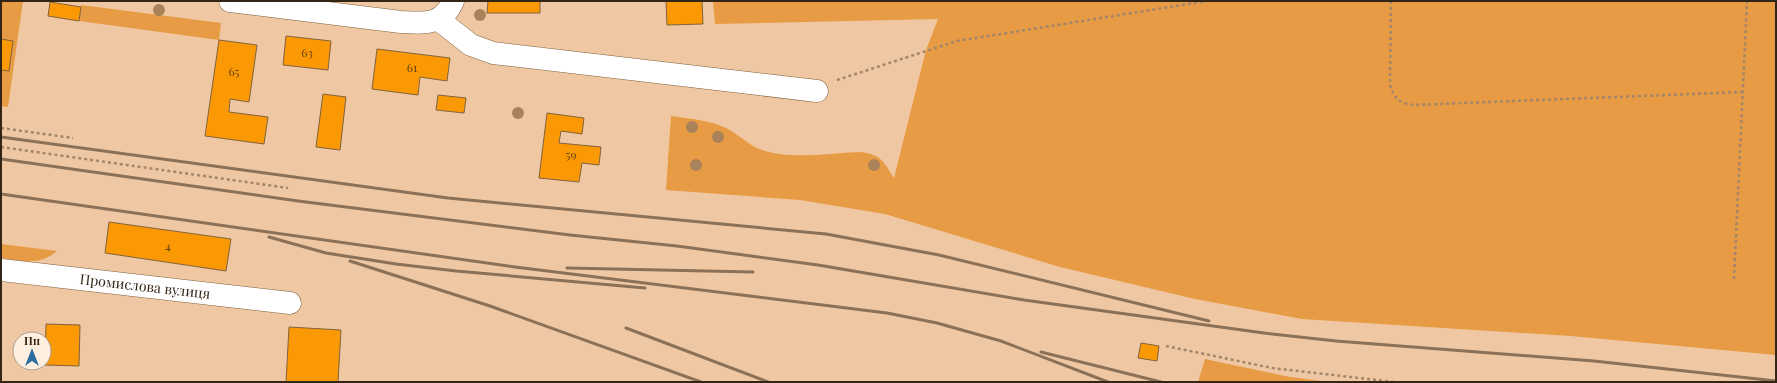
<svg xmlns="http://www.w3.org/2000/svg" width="1777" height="383" font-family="'Playfair Display',serif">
<rect width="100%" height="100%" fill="#efc8a3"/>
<g fill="#e79b44">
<path d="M1 1H23L8 107 1 106Z"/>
<path d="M713 1H1776V355L1571 336 1302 319 1195 299 1060 267 885 214 800 200 666 190 671 116C690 119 711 120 728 129 739 135 750 146 762 150 792 160 828 153 860 152 882 155 883 161 894 178L926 50 938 19 715 24Z"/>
<path d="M81 5 221 23 219 40 79 21Z"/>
<path d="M1 244 57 251C40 266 21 261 1 258Z"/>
<path d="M1205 359 1290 377 1329 382H1198Z"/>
</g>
<g fill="#fa9903" stroke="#83613f">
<path d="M488 1H540V13H487Z"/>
<path d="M666 1H702L703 24 667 25Z"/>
<path d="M50 2 81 7 79 21 48 16Z"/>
<path d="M286 36 331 41 328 70 283 65Z"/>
<path d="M1 39 13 41 9 71 1 70Z"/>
<path d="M219 40 257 45 249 102 230 99 229 112 268 117 264 144 205 136Z"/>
<path d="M377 49 450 58 447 81 420 77 418 95 372 89Z"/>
<path d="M323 94 346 97 340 150 316 147Z"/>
<path d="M438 95 466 98 464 113 436 110Z"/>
<path d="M547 113 584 118 582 134 561 131 559 143 601 147 599 165 582 163 579 182 539 178Z"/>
<path d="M109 222 231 239 226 271 105 253Z"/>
<path d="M46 324 80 325 79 366 45 365Z"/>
<path d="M289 327 341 330 338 382H286Z"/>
<path d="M1141 343 1159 346 1157 361 1138 358Z"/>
</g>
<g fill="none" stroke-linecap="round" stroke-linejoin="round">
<defs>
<g id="minor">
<path d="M230 1 401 22C425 23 442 26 453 1"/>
<path d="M439 20 471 45 493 53 817 91"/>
<path id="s1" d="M1 270 290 303"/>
</g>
</defs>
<use href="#minor" stroke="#805f3c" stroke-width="23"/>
<g stroke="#a3866a" stroke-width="2.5" stroke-dasharray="3 3" stroke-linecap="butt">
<path d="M1391 1 1390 85C1394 98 1399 103 1413 105L1742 92"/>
<path d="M837 80 957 41 1207 1"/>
<path d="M1 128 73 138"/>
<path d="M1 147 288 188"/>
<path d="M1734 279 1747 1"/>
<path d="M1166 346 1272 368 1394 382"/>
</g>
<use href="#minor" stroke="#fff" stroke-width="22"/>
<g stroke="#8a7158" stroke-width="3">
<path d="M1 137 448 198 826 234 939 255 1209 321"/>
<path d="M1 159 298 201 570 235 677 246 818 265 1024 300 1264 333 1336 341 1594 361 1776 381"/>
<path d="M1 194 515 267 887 313 937 323 1001 341 1108 382"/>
<path d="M269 237 326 253 396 264 456 271 645 288"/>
<path d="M350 261 490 306 701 382"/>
<path d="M567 268 753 272"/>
<path d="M626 328 768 382"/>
<path d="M1041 352 1161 382"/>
</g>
</g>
<g fill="#a98259">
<circle cx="159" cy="10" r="6"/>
<circle cx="480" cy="15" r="6"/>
<circle cx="518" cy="113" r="6"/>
<circle cx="692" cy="127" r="6"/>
<circle cx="718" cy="137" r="6"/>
<circle cx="696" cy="165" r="6"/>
<circle cx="874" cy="165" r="6"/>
</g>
<g text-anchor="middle" stroke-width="3" stroke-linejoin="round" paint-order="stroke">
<g font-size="12" fill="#654211">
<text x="307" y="57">63</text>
<text x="412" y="72">61</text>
<text x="234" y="76">65</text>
<text x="571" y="159">59</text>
<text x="168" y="250">4</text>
</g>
<g font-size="14" fill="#332516" stroke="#feeedf">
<text dy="5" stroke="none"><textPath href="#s1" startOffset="145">Промислова вулиця</textPath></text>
</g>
</g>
<rect width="1777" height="383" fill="none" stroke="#332516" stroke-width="4"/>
<g transform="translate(32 351)"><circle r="19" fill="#feeedf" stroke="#ad9e8f"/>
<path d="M0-3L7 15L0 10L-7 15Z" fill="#2b6ea3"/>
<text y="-6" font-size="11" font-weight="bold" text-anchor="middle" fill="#332516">Пн</text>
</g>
</svg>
